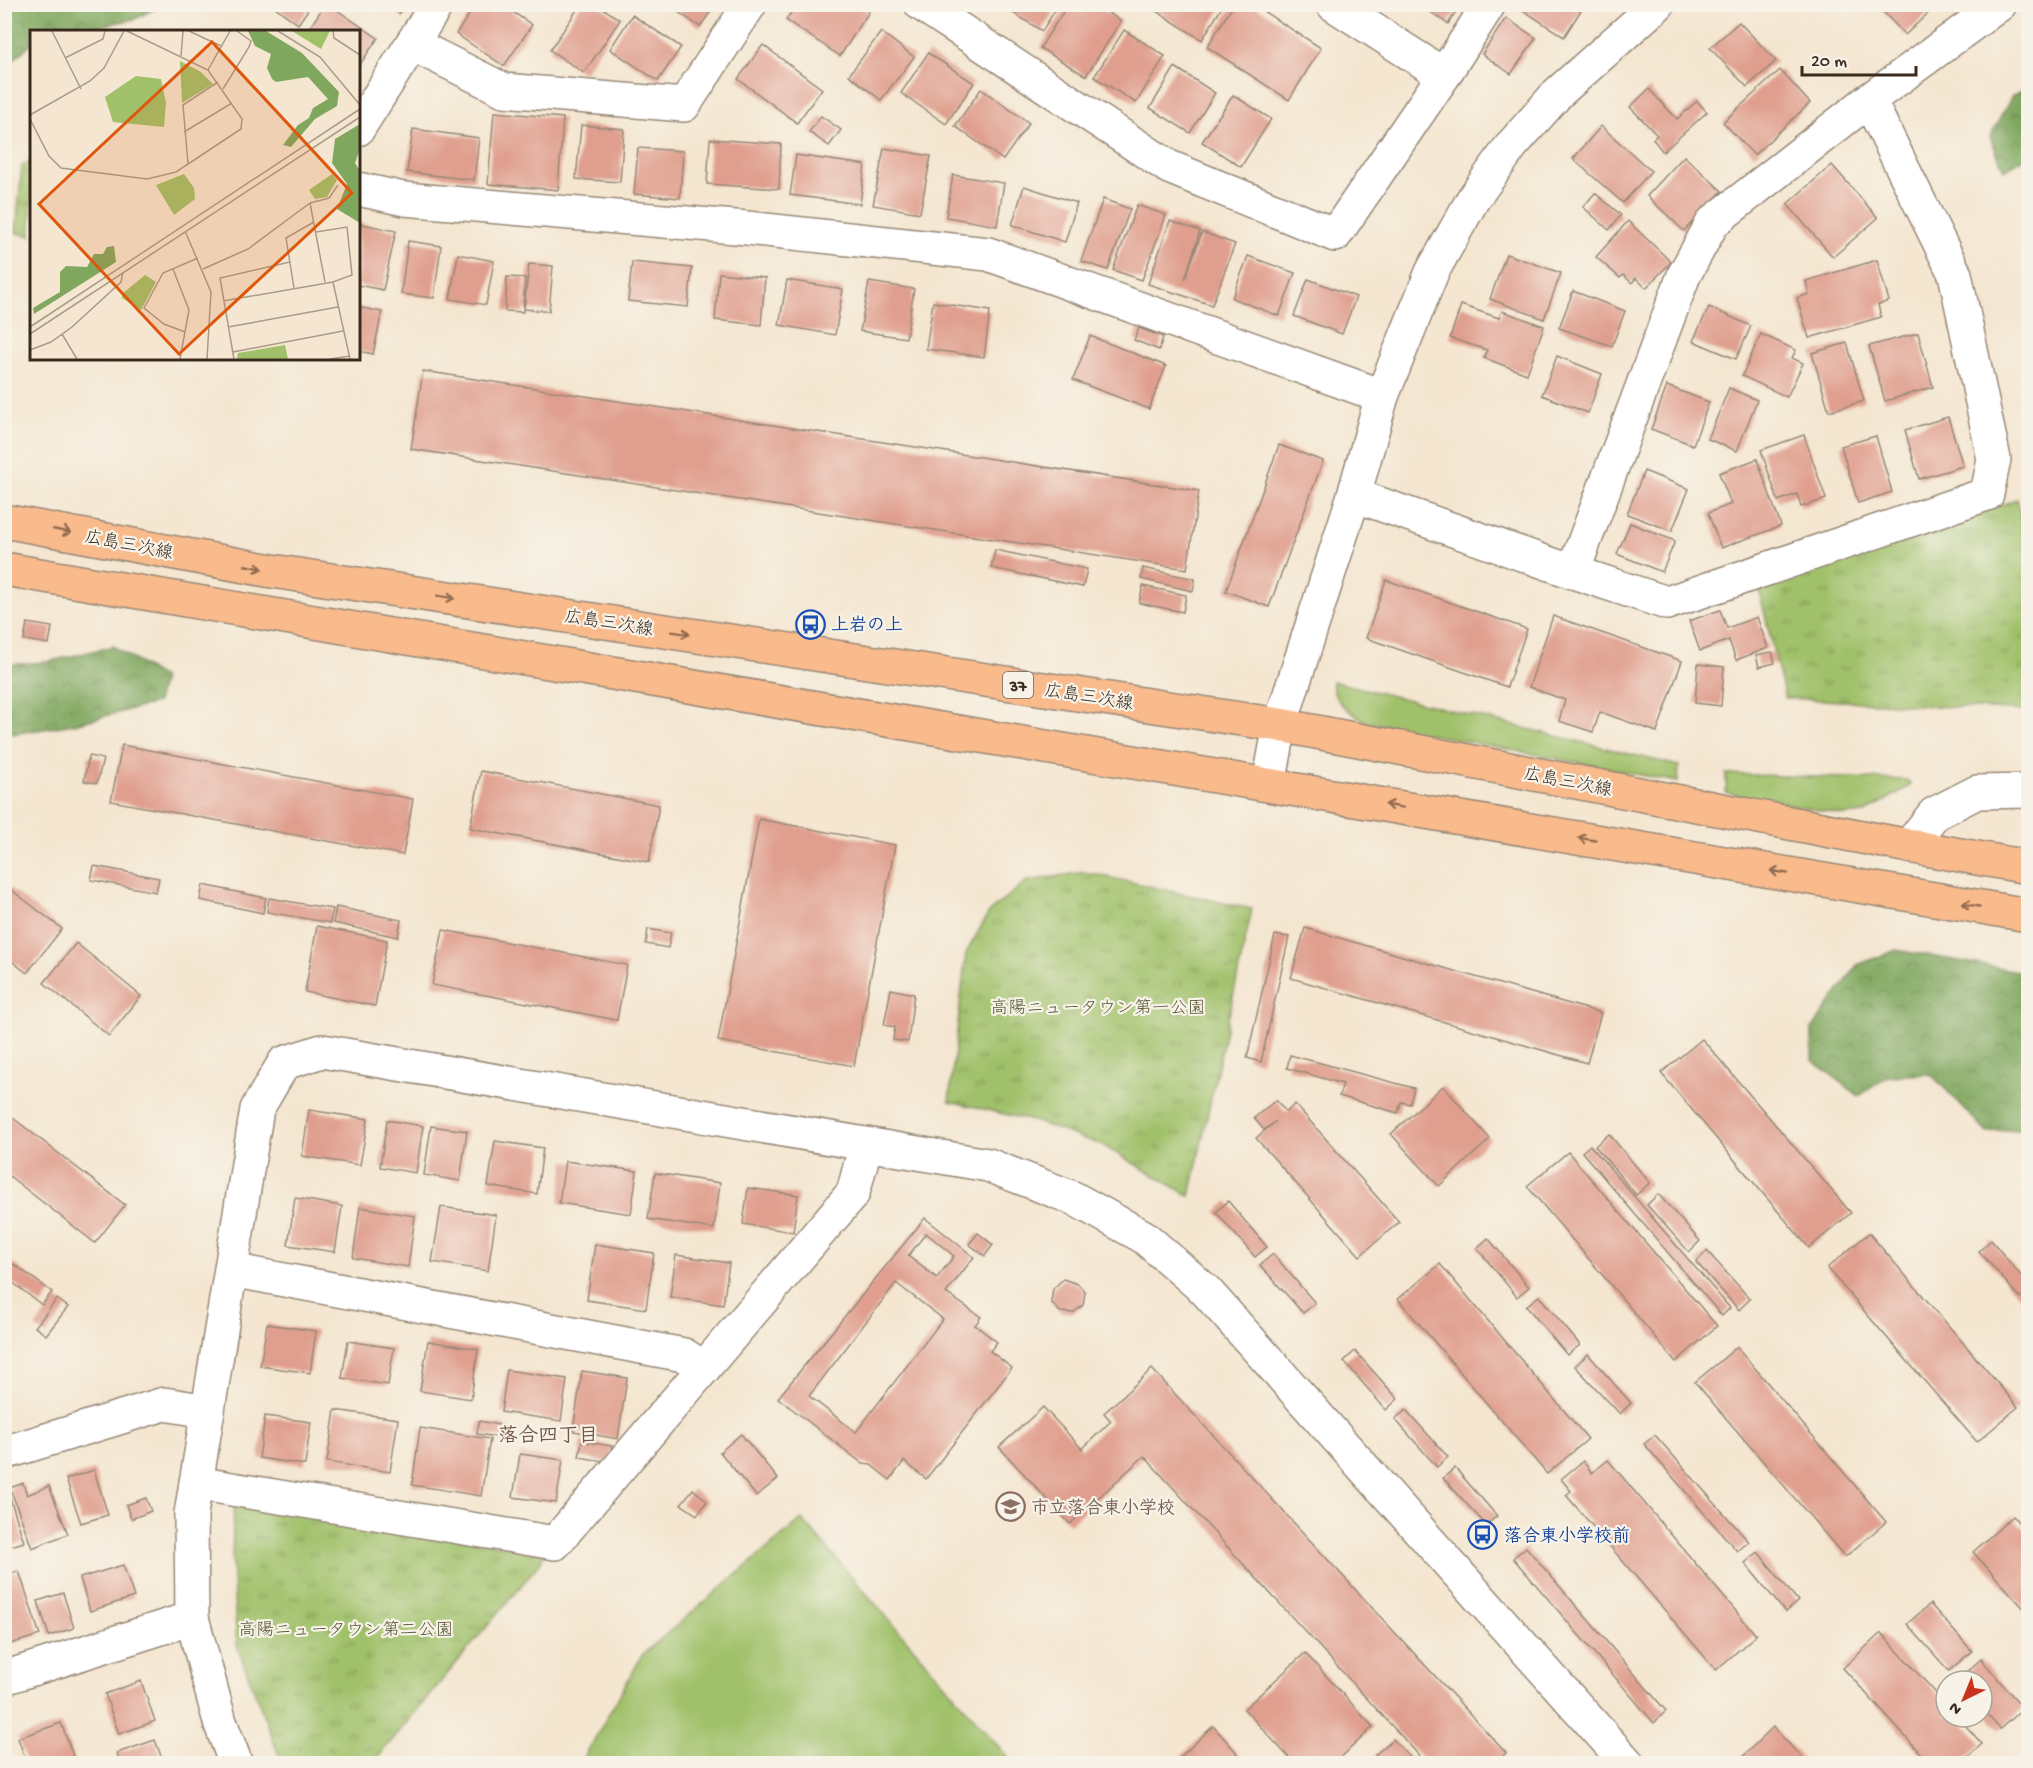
<svg xmlns="http://www.w3.org/2000/svg" width="2033" height="1768" font-family="'Gochi Hand','Klee One',sans-serif">
<defs>
<pattern id="forest-crowns" width="20" height="18" patternUnits="userSpaceOnUse" patternTransform="scale(1.5)"><rect width="20" height="18" fill="#80a75e"/><path d="M2 6a3 3 0 1 1 6 0M12 15a3 3 0 1 1 6 0" fill="none" stroke="#6a884d"/></pattern>
<pattern id="park-tufts" width="24" height="20" patternUnits="userSpaceOnUse" patternTransform="scale(1.5)"><rect width="24" height="20" fill="#a0c16a"/><path d="M3 7l-1-3M5 7V3M7 7l1-3M15 17l-1-3M17 17v-4M19 17l1-3" fill="none" stroke="#849d57"/></pattern>
</defs>
<rect width="100%" height="100%" fill="#f7f3e8"/>
<filter id="ink" filterUnits="userSpaceOnUse"><feTurbulence type="fractalNoise" baseFrequency=".0167" numOctaves="2"/><feDisplacementMap in="SourceGraphic" scale="12" xChannelSelector="R" yChannelSelector="G"/><feConvolveMatrix kernelMatrix="1 2 1 2 8 2 1 2 1" color-interpolation-filters="sRGB"/></filter>
<filter id="wash" filterUnits="userSpaceOnUse"><feTurbulence type="fractalNoise" baseFrequency=".008" numOctaves="4" result="noise"/><feDisplacementMap in="SourceGraphic" scale="24" xChannelSelector="R" yChannelSelector="G"/><feGaussianBlur stdDeviation="1.35" result="paint"/><feColorMatrix in="noise" values="0 0 0 0 0 0 0 0 0 0 0 0 0 0 0 0 0 1.4 0 .05"/><feComposite in="paint" operator="in"/></filter>
<g filter="url(#wash)">
<rect width="100%" height="100%" fill="#f4e6d0"/>
<g fill="#a0c16a" stroke="#6e7644" stroke-width="1.5">
<path d="M1332 681 1679 766 1678 782 1366 722C1349 711 1333 704 1332 681Z"/>
<path d="M1726 774 1907 780 1911 785 1865 813 1845 815 1726 793Z"/>
<path d="M802 1519 1013 1763H581L643 1654Z"/>
</g>
<g fill="url(#forest-crowns)" stroke="#5e683e" stroke-width="1.5">
<path d="M5 4H162V5L135 19 75 31 32 32 31 44 5 67Z"/>
<path d="M2028 88V156L2004 170 1990 137 2012 96Z"/>
<path d="M113 646 163 678 157 703 74 724 5 735V665L47 662Z"/>
<path d="M1896 950 2028 973V1128L1986 1132 1931 1074 1889 1076 1859 1096 1812 1060V1029L1857 965Z"/>
</g>
<g fill="url(#park-tufts)" stroke="#6e7644" stroke-width="1.5">
<path d="M31 162H32L31 236 16 233 22 165Z"/>
<path d="M2017 499 2028 548V711L1785 698 1759 590Z"/>
<path d="M1085 872 1252 909 1190 1196 1102 1145 1033 1121 949 1101 966 953 990 911 1027 881Z"/>
<path d="M234 1500 544 1553 540 1563 373 1763H282L237 1646 232 1562Z"/>
</g>
<g id="blocks">
<g fill="#e09f8e" fill-rule="evenodd">
<path d="M271 4H312L298 24Z"/>
<path d="M325 4H328L378 38 358 67V32H307Z"/>
<path d="M383 4H405L399 14Z"/>
<path d="M476 4H501L532 25 504 66 456 34Z"/>
<path d="M581 4H597L620 20 584 73 550 50Z"/>
<path d="M797 4H857L869 12 840 56 786 20Z"/>
<path d="M1003 4H1059L1042 31 1002 6Z"/>
<path d="M1068 4H1095L1121 21 1086 76 1040 48Z"/>
<path d="M1156 4H1224L1202 40 1153 9Z"/>
<path d="M1234 4H1252L1321 48 1289 100 1207 47Z"/>
<path d="M1419 4H1461L1448 24Z"/>
<path d="M1519 4H1585L1564 37 1518 7Z"/>
<path d="M1876 4H1938L1905 35Z"/>
<path d="M668 5H715L700 27Z"/>
<path d="M632 15 681 47 658 81 610 49Z"/>
<path d="M1506 18 1536 38 1511 74 1482 54Z"/>
<path d="M1739 22 1776 61 1747 87 1710 48Z"/>
<path d="M1124 30 1165 56 1136 103 1094 77Z"/>
<path d="M881 32 914 57 881 100 849 75Z"/>
<path d="M763 45 822 89 797 123 738 79Z"/>
<path d="M928 53 974 83 946 124 901 93Z"/>
<path d="M1175 67 1215 93 1190 133 1150 108Z"/>
<path d="M1780 70 1810 103 1754 155 1723 122Z"/>
<path d="M981 89 1029 123 1003 160 955 126Z"/>
<path d="M1649 89 1677 119 1697 101 1707 112 1663 152 1653 139 1657 135 1630 107Z"/>
<path d="M1233 95 1271 119 1241 167 1202 142Z"/>
<path d="M494 112 563 118 558 190 488 184Z"/>
<path d="M821 116 841 130 829 146 809 132Z"/>
<path d="M581 125 624 129 620 182 576 179Z"/>
<path d="M1601 126 1651 171 1623 203 1573 159Z"/>
<path d="M413 129 479 138 474 180 407 172Z"/>
<path d="M710 139 781 144 779 189 707 184Z"/>
<path d="M638 148 683 151 680 198 634 194Z"/>
<path d="M884 148 931 156 920 213 873 205Z"/>
<path d="M796 155 865 165 860 204 790 195Z"/>
<path d="M1684 156 1722 191 1684 231 1647 196Z"/>
<path d="M1832 165 1878 218 1833 257 1787 204Z"/>
<path d="M953 175 1004 183 997 226 946 217Z"/>
<path d="M1024 186 1077 203 1065 242 1012 225Z"/>
<path d="M1595 193 1621 215 1609 230 1583 207Z"/>
<path d="M1103 199 1130 209 1108 270 1081 261Z"/>
<path d="M1137 205 1166 215 1142 280 1113 270Z"/>
<path d="M1170 221 1200 231 1185 279 1202 232 1235 244 1212 305 1148 284Z"/>
<path d="M1628 221 1671 262 1646 288 1636 278 1632 283 1623 275 1620 278 1596 257Z"/>
<path d="M358 223 396 231 383 290 358 285Z"/>
<path d="M408 241 441 246 434 298 401 294Z"/>
<path d="M458 254 494 261 486 305 450 299Z"/>
<path d="M1506 254 1561 273 1544 319 1490 299Z"/>
<path d="M1248 256 1295 273 1279 316 1232 298Z"/>
<path d="M1877 260 1889 301 1878 305 1881 317 1809 338 1797 298 1809 294 1806 281Z"/>
<path d="M632 262 692 268 688 307 628 301Z"/>
<path d="M529 264 553 266 549 311 524 309Z"/>
<path d="M719 273 765 278 761 325 715 320Z"/>
<path d="M507 277 525 278 523 312 505 311Z"/>
<path d="M1308 279 1356 297 1342 334 1294 316Z"/>
<path d="M787 280 843 289 835 335 779 325Z"/>
<path d="M869 282 914 289 906 338 860 331Z"/>
<path d="M1573 291 1625 311 1612 346 1559 328Z"/>
<path d="M933 302 990 311 984 357 926 349Z"/>
<path d="M1461 305 1499 318 1502 311 1544 326 1527 374 1484 358 1487 350 1450 338Z"/>
<path d="M358 307 382 312 373 354 358 351Z"/>
<path d="M1709 307 1751 326 1736 359 1693 341Z"/>
<path d="M1139 328 1163 337 1159 350 1134 340Z"/>
<path d="M1918 333 1933 387 1885 401 1869 346Z"/>
<path d="M1761 334 1796 350 1792 358 1803 363 1787 397 1742 376Z"/>
<path d="M1090 336 1166 366 1149 409 1073 380Z"/>
<path d="M1847 343 1864 401 1829 411 1812 353Z"/>
<path d="M1557 356 1602 374 1588 413 1542 395Z"/>
<path d="M423 371 1199 491 1187 569 411 449Z"/>
<path d="M1667 386 1709 402 1693 445 1651 429Z"/>
<path d="M1729 388 1757 400 1737 451 1708 439Z"/>
<path d="M1948 417 1963 466 1919 479 1905 430Z"/>
<path d="M1804 435 1826 499 1801 507 1797 494 1778 501 1761 450Z"/>
<path d="M1876 436 1892 492 1858 503 1841 446Z"/>
<path d="M1279 445 1323 461 1269 607 1226 591Z"/>
<path d="M1757 459 1781 526 1721 548 1708 513 1731 504 1719 473Z"/>
<path d="M1644 471 1689 489 1672 531 1627 514Z"/>
<path d="M1630 523 1675 541 1662 572 1617 554Z"/>
<path d="M995 550 1087 569 1083 587 991 568Z"/>
<path d="M1143 568 1195 579 1193 591 1141 579Z"/>
<path d="M1386 580 1527 629 1507 687 1366 638Z"/>
<path d="M1143 586 1186 595 1183 612 1139 603Z"/>
<path d="M1720 610 1727 628 1757 617 1768 648 1736 660 1729 640 1700 651 1689 621Z"/>
<path d="M1553 616 1682 661 1657 732 1600 712 1593 732 1559 721 1565 700 1529 687Z"/>
<path d="M27 623 52 627 49 644 24 640Z"/>
<path d="M1772 652 1775 663 1759 667 1756 655Z"/>
<path d="M1698 664 1724 667 1721 706 1695 703Z"/>
<path d="M122 745 413 799 403 855 111 801Z"/>
<path d="M89 756 103 759 97 783 84 781Z"/>
<path d="M481 771 659 805 649 862 470 828Z"/>
<path d="M759 819 895 845 854 1066 718 1041Z"/>
<path d="M94 866 159 878 156 892 91 880Z"/>
<path d="M4 884 62 929 27 973 4 955Z"/>
<path d="M203 885 266 898 263 913 200 900Z"/>
<path d="M269 898 333 909 330 923 267 912Z"/>
<path d="M336 907 401 920 398 937 333 923Z"/>
<path d="M317 926 387 940 375 1006 305 992Z"/>
<path d="M1305 928 1601 1013 1587 1063 1291 978Z"/>
<path d="M648 929 671 933 668 948 646 944Z"/>
<path d="M443 930 627 965 617 1020 432 985Z"/>
<path d="M1275 935 1289 937 1261 1062 1247 1058Z"/>
<path d="M76 943 141 996 109 1036 44 983Z"/>
<path d="M891 989 914 994 908 1042 893 1040 895 1027 884 1025Z"/>
<path d="M1702 1039 1851 1213 1809 1248 1661 1073Z"/>
<path d="M1290 1055 1414 1088 1410 1104 1401 1102 1398 1113 1339 1096 1343 1084 1287 1068Z"/>
<path d="M1443 1086 1490 1139 1439 1186 1391 1134Z"/>
<path d="M1276 1100 1286 1112 1295 1104 1399 1222 1360 1256 1256 1138 1276 1121 1264 1130 1254 1118Z"/>
<path d="M309 1110 368 1119 360 1165 302 1156Z"/>
<path d="M4 1111 125 1205 95 1243 4 1172Z"/>
<path d="M387 1120 423 1126 416 1173 380 1167Z"/>
<path d="M431 1126 467 1131 460 1181 424 1175Z"/>
<path d="M1609 1134 1650 1183 1636 1195 1595 1146Z"/>
<path d="M495 1141 543 1148 537 1194 488 1186Z"/>
<path d="M1590 1145 1730 1308 1722 1316 1582 1152Z"/>
<path d="M1568 1152 1717 1326 1676 1362 1527 1186Z"/>
<path d="M565 1161 637 1171 631 1214 559 1203Z"/>
<path d="M2028 1172V1185L2022 1177Z"/>
<path d="M655 1173 720 1183 714 1229 648 1219Z"/>
<path d="M748 1188 798 1195 793 1232 743 1224Z"/>
<path d="M1658 1194 1700 1241 1689 1252 1647 1205Z"/>
<path d="M295 1198 342 1206 335 1252 288 1245Z"/>
<path d="M1228 1201 1267 1247 1255 1257 1216 1212Z"/>
<path d="M360 1207 415 1216 408 1267 353 1258Z"/>
<path d="M441 1207 496 1215 488 1271 432 1262Z"/>
<path d="M925 1218 974 1257 946 1293 981 1317 975 1325 997 1342 990 1351 1012 1368 926 1479 904 1461 890 1480 871 1465 863 1464 778 1398ZM926 1233 954 1256 937 1278 908 1256ZM896 1283 943 1319 856 1432 809 1396Z"/>
<path d="M978 1233 993 1245 985 1256 969 1244Z"/>
<path d="M1869 1233 2018 1407 1977 1442 1827 1268Z"/>
<path d="M1488 1238 1529 1287 1517 1297 1477 1248Z"/>
<path d="M1991 1240 2028 1284V1290L2020 1298 1979 1251Z"/>
<path d="M595 1244 654 1253 646 1309 587 1300Z"/>
<path d="M1707 1251 1750 1299 1739 1310 1696 1262Z"/>
<path d="M1273 1254 1315 1303 1303 1313 1260 1265Z"/>
<path d="M676 1255 729 1263 723 1305 670 1297Z"/>
<path d="M4 1257 52 1292 42 1305 4 1276Z"/>
<path d="M1440 1264 1588 1439 1547 1474 1398 1299Z"/>
<path d="M1063 1279 1078 1284 1085 1292 1083 1305 1073 1313 1060 1312 1051 1302 1053 1289Z"/>
<path d="M1539 1296 1580 1345 1567 1355 1526 1306Z"/>
<path d="M57 1299 68 1307 46 1335 35 1327Z"/>
<path d="M267 1324 316 1331 310 1373 260 1366Z"/>
<path d="M348 1341 394 1348 388 1385 342 1378Z"/>
<path d="M428 1341 478 1349 471 1399 420 1391Z"/>
<path d="M1737 1347 1886 1522 1845 1557 1695 1382Z"/>
<path d="M1355 1351 1398 1399 1386 1410 1344 1361Z"/>
<path d="M1588 1354 1631 1403 1620 1414 1575 1366Z"/>
<path d="M1152 1369 1506 1753 1495 1764H1427L1144 1456 1070 1524 999 1447 1043 1407 1082 1449 1111 1421 1104 1413Z"/>
<path d="M507 1370 567 1379 561 1421 501 1412Z"/>
<path d="M582 1371 627 1378 618 1439 573 1431Z"/>
<path d="M335 1410 398 1419 390 1472 327 1462Z"/>
<path d="M1406 1410 1448 1457 1437 1467 1395 1419Z"/>
<path d="M265 1416 311 1422 305 1465 259 1458Z"/>
<path d="M479 1421 505 1426 504 1438 477 1434Z"/>
<path d="M420 1428 490 1439 481 1496 412 1485Z"/>
<path d="M741 1434 778 1479 756 1496 720 1452Z"/>
<path d="M1655 1435 1749 1542 1737 1551 1644 1444Z"/>
<path d="M582 1441 612 1446 609 1462 579 1457Z"/>
<path d="M520 1454 563 1460 556 1503 513 1497Z"/>
<path d="M1608 1460 1756 1635 1716 1670 1566 1495 1571 1491 1561 1479 1583 1461 1592 1473Z"/>
<path d="M1455 1468 1497 1516 1486 1525 1443 1478Z"/>
<path d="M94 1470 108 1515 81 1523 66 1479Z"/>
<path d="M23 1483 27 1495 49 1486 68 1534 32 1548 10 1488Z"/>
<path d="M693 1489 707 1501 697 1515 681 1504Z"/>
<path d="M10 1498 24 1542 4 1548V1499Z"/>
<path d="M146 1498 151 1511 131 1519 126 1505Z"/>
<path d="M2013 1516 2028 1533V1613L1973 1552Z"/>
<path d="M1526 1547 1666 1711 1654 1723 1513 1558Z"/>
<path d="M1758 1552 1798 1601 1785 1612 1745 1563Z"/>
<path d="M123 1565 134 1597 90 1611 80 1578Z"/>
<path d="M19 1571 40 1635 4 1646V1575Z"/>
<path d="M63 1593 74 1628 49 1636 38 1601Z"/>
<path d="M1930 1604 1972 1651 1949 1671 1907 1624Z"/>
<path d="M1881 1633 1946 1704V1717H1958L1982 1744 1960 1764H1930L1843 1668Z"/>
<path d="M1305 1653 1373 1727 1334 1764H1295L1244 1709Z"/>
<path d="M1981 1659 2023 1708 2000 1729 1982 1709V1681H1956Z"/>
<path d="M141 1681 155 1721 119 1734 105 1694Z"/>
<path d="M61 1723 76 1764H27L18 1738Z"/>
<path d="M1213 1726 1247 1764H1173Z"/>
<path d="M1773 1727 1808 1764H1735Z"/>
<path d="M1393 1739 1416 1764H1383L1375 1755Z"/>
<path d="M155 1740 164 1764H120L117 1753Z"/>
</g>
</g>
</g>
<g filter="url(#ink)">
<use href="#blocks" fill-opacity="0" stroke="#988877" stroke-width="1.5"/>
<g fill="none" stroke-linecap="round" stroke-linejoin="round">
<defs>
<g id="minor">
<path d="M921 4 1169 167 1335 235 1444 75 1489 4"/>
<path d="M1333 4 1444 75"/>
<path d="M412 44 504 90 684 105 750 4"/>
<path d="M358 129 437 4"/>
<path d="M358 189 404 199 747 228 988 254 1382 396"/>
<path d="M1354 495 1573 572 1667 603 1987 494 1994 459 1955 274 1869 100"/>
<path d="M1573 572 1684 275 1713 222 1869 100 2000 4"/>
<path d="M1269 784 1280 725 1354 495 1382 396 1432 272 1473 199 1512 145 1558 93 1658 4"/>
<path d="M1909 846 1934 814 1977 792 2028 791"/>
<path d="M231 1270 684 1355 704 1368"/>
<path d="M4 1453 164 1404 208 1411"/>
<path d="M196 1483 555 1543 853 1193 866 1144"/>
<path d="M4 1678 192 1618"/>
<path d="M236 1764 220 1722 192 1618 191 1514 257 1109 284 1063 322 1051 988 1165 1073 1198 1144 1237 1206 1291 1628 1764"/>
</g>
<g id="major">
<path d="M4 521 272 571 1280 725 1909 846 2028 867"/>
<path d="M4 569 2028 915"/>
</g>
</defs>
<use href="#minor" stroke="#988877" stroke-width="36"/>
<use href="#major" stroke="#988877" stroke-width="36"/>
<use href="#minor" stroke="#fff" stroke-width="33"/>
<use href="#major" stroke="#fabb8c" stroke-width="33"/>
</g>
<defs><path id="oneway-shaft" d="M-6 0H5M1.5-3L5.5 0L1.5 3" fill="none" stroke-width="1.6" stroke-linecap="round" stroke-linejoin="round" transform="scale(1.5)"/></defs>
<g stroke="#916b50">
<use href="#oneway-shaft" transform="translate(62 531) rotate(11)"/>
<use href="#oneway-shaft" transform="translate(254 567) rotate(11)"/>
<use href="#oneway-shaft" transform="translate(446 597) rotate(9)"/>
<use href="#oneway-shaft" transform="translate(681 633) rotate(9)"/>
<use href="#oneway-shaft" transform="translate(1394 806) rotate(-170)"/>
<use href="#oneway-shaft" transform="translate(1587 839) rotate(-170)"/>
<use href="#oneway-shaft" transform="translate(1779 872) rotate(-170)"/>
<use href="#oneway-shaft" transform="translate(1971 905) rotate(-170)"/>
</g>
</g>
<defs>
<symbol id="bus-ring" viewBox="-11 -11 22 22"><circle r="9.5" fill="#f7f3e8" stroke="#1a4fb4" stroke-width="1.5"/><path d="M-5-6H5V4H4V6H2V4H-2V6H-4V4H-5ZM-3.5-4V0h7V-4ZM-3.5 1.2v1.5H-2V1.2ZM2 1.2v1.5H3.5V1.2Z" fill="#1a4fb4"/></symbol>
<symbol id="school-ring" viewBox="-11 -11 22 22"><circle r="9.5" fill="#f7f3e8" stroke="#8d6e63" stroke-width="1.5"/><path d="M0-5L7-2L0 1L-7-2ZM-4 1L0 2.5L4 1V4Q0 6-4 4Z" fill="#8d6e63"/></symbol>
</defs>
<g fill-rule="evenodd">
<use href="#bus-ring" x="794" y="608" width="33" height="33"/>
<use href="#school-ring" x="994" y="1490" width="33" height="33"/>
<use href="#bus-ring" x="1466" y="1518" width="33" height="33"/>
</g>
<g text-anchor="middle" stroke-width="4.5" stroke-linejoin="round" paint-order="stroke">
<rect fill="#f7f3e8" stroke="#73665b" stroke-width="1.5" x="1003" y="672" width="30" height="26" rx="4.5"/>
<g font-size="16" font-weight="bold" fill="#3b2a1e">
<text x="1018" y="691">37</text>
</g>
<g font-size="18" fill="#3b2a1e" stroke="#f7f3e8">
<text transform="translate(129 544) rotate(11)" y="6">広島三次線</text>
<text transform="translate(609 622) rotate(9)" y="6">広島三次線</text>
<text transform="translate(1089 696) rotate(9)" y="6">広島三次線</text>
<text transform="translate(1568 781) rotate(11)" y="6">広島三次線</text>
</g>
<g font-size="18" font-weight="bold" fill="#164399" stroke="#f7f3e8" text-anchor="start">
<text x="831" y="630">上岩の上</text>
<text x="1504" y="1541">落合東小学校前</text>
</g>
<g font-size="18" fill="#595735" stroke="#f7f3e8">
<text x="1098" y="1013">高陽ニュータウン第一公園</text>
<text x="346" y="1635">高陽ニュータウン第二公園</text>
</g>
<g font-size="18" font-weight="bold" fill="#785e54" stroke="#f7f3e8" text-anchor="start">
<text x="1031" y="1513">市立落合東小学校</text>
</g>
<g font-size="20" font-weight="bold" fill="#755345" stroke="#f7f3e8">
<text x="548" y="1441">落合四丁目</text>
</g>
</g>
<g transform="translate(30 30)">
<rect width="330" height="330" fill="#f4e6d0"/>
<path d="M106 46 131 49 136 73 134 97 83 92 75 67Z" fill="#a0c16a"/>
<path d="M218 1H236L272 23 309 62 307 76 285 89 261 117 253 115 268 95 279 88 283 78 298 69 278 47 246 52 242 49 237 38 241 24 225 16ZM330 94V119L325 133 330 141V193L307 179 317 154 302 133 305 109ZM84 216 86 232 4 284 3 278 30 262V242L36 236 57 237 64 224H73L77 217Z" fill="#80a75e"/>
<path d="M262 1H300L291 19ZM150 31 171 42 183 54 152 73ZM154 144 164 158 165 169 144 185 126 155ZM302 144 307 150 297 167 285 169 279 160ZM115 245 126 252 111 280 92 268V264ZM255 315 258 329H207L208 323Z" fill="#a0c16a"/>
<path fill="none" stroke="#aa9b89" stroke-width="1.5" d="M22 1 51 59M159 1 191 16M248 1 290 27 330 75M303 1 304 8 330 25M151 26 153 1M35 28 73 9 75 1M178 40 200 1M193 59 219 17 221 11 207 1M0 85 60 51 74 38 94 1M0 89 19 126 31 138 117 149 146 142 211 99 212 89 178 40 97 1M154 102 202 73M158 134 153 75 188 52M280 173 299 168 308 155M155 201 181 262 177 329M143 239 159 280 150 329M173 239 218 219 280 173 295 252M303 252 320 329M264 258 256 208 284 192M193 271 303 252 322 245 317 197 286 202M0 297 330 79M198 297 308 277M155 302 134 294 114 278 133 243 168 228M0 304 330 87M32 304 47 329M0 320 21 312 42 297 91 252 93 242M203 322 313 301M204 329 190 248 260 232M300 329 320 326"/>
<path fill="#df570d" fill-opacity="0.15" stroke="#df570d" stroke-width="3" d="M182 12 322 163 149 324 9 174Z"/>
<rect width="330" height="330" fill="none" stroke="#3b2a1e" stroke-width="3"/>
</g>
<rect width="2033" height="1768" fill="none" stroke="#f7f3e8" stroke-width="24"/>
<g transform="translate(1964 1699) rotate(223)"><circle r="28" fill="#f7f3e8" stroke="#aca397" stroke-width="1.5"/>
<path d="M0-4.5L10 22L0 15L-10 22Z" fill="#c8321e"/>
<text y="-9" font-size="16" font-weight="bold" text-anchor="middle" fill="#3b2a1e">N</text>
</g>
<path d="M1802 66v9h114v-9" fill="none" stroke="#3b2a1e" stroke-width="3"/>
<text x="1811" y="66" font-size="18" fill="#3b2a1e" stroke="#f7f3e8" stroke-width="4.5" paint-order="stroke">20 m</text>
</svg>
